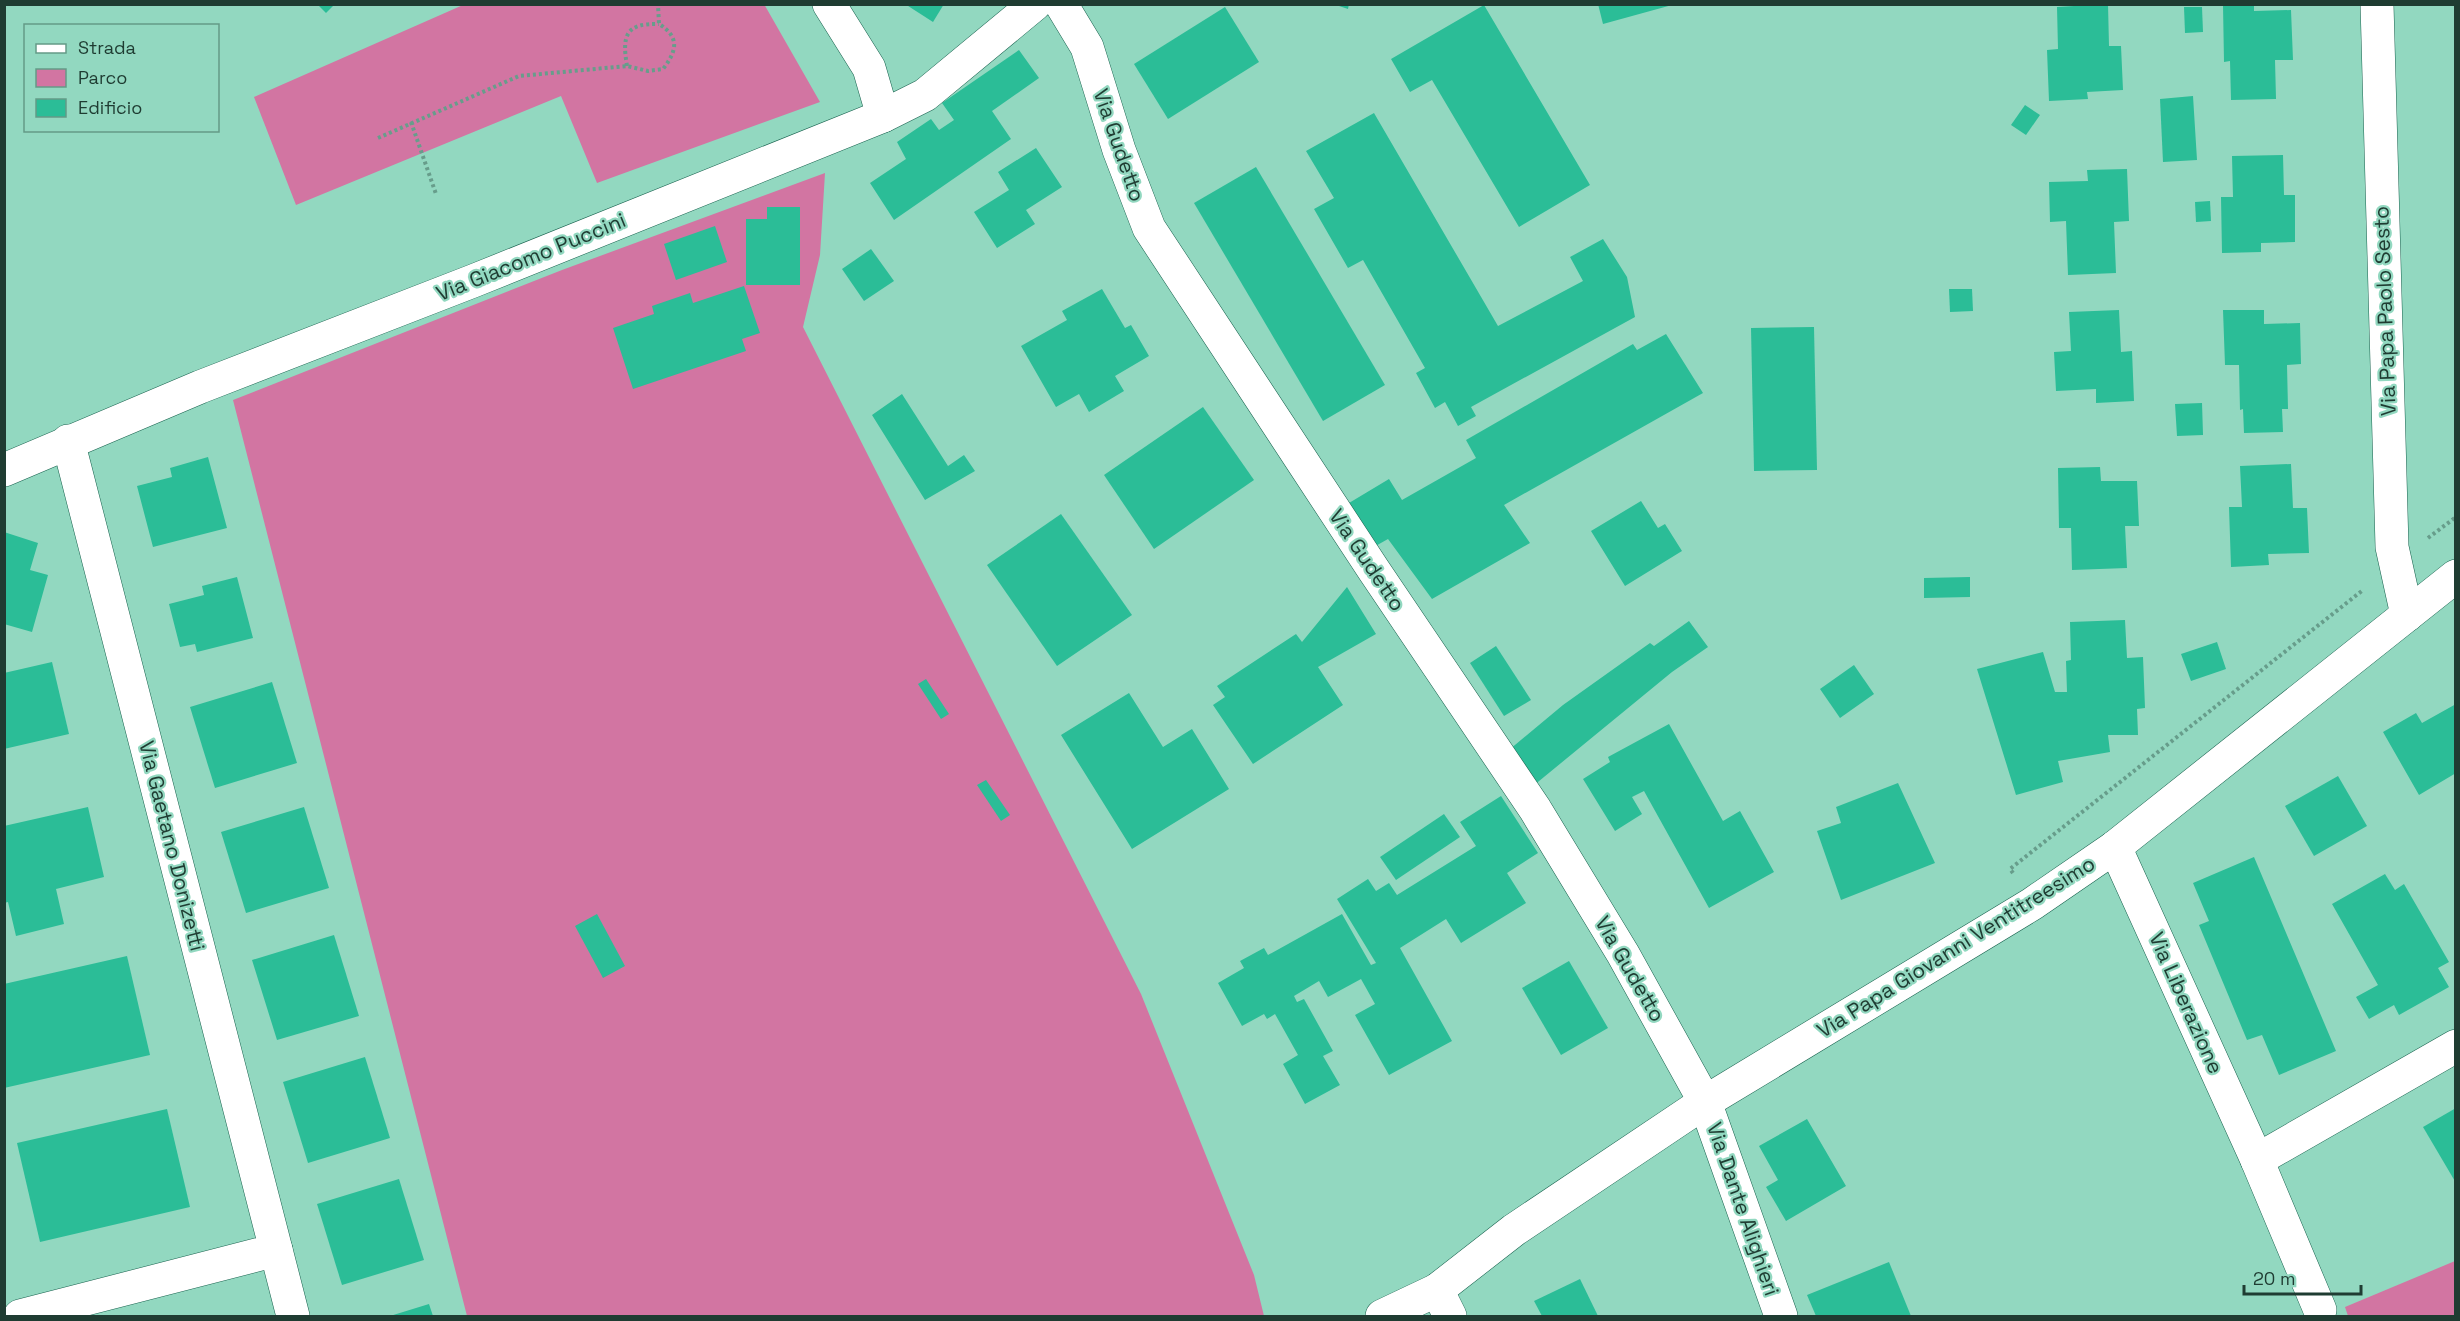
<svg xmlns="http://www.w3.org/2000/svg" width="2460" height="1321" font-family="'Space Grotesk',sans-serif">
<rect width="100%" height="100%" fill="#92d8c0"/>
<g fill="#d275a2">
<path d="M764 4 820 102 597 183 561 96 296 205 254 97 463 5Z"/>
<path d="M825 173 820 255 803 327 1141 994 1254 1275 1264 1316H467L233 400 562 270Z"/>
<path d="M2455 1261V1316H2348L2345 1307Z"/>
</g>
<g fill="#2bbd97">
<path d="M317 4H335L326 13Z"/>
<path d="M905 4H944L933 22Z"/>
<path d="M1333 4H1349L1348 9Z"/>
<path d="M1598 4H1672V5L1603 24Z"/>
<path d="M2108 4 2109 46H2121L2123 90 2087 92 2088 99 2049 101 2047 50 2058 49 2057 7Z"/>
<path d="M2254 4V11L2291 10 2293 60H2275L2276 99 2231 100 2230 61 2224 62 2223 5Z"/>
<path d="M1484 5 1590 185 1519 227 1432 80 1410 92 1391 59Z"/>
<path d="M1225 7 1259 62 1168 119 1134 64Z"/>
<path d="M2184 7H2202L2203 32 2185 33Z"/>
<path d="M1019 50 1039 78 992 111 1011 139 894 220 870 183 906 159 897 142 931 119 939 130 954 120 942 103Z"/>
<path d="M2193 96 2197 160 2163 162 2160 99Z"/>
<path d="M2025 105 2040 115 2026 135 2011 125Z"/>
<path d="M1374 113 1498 326 1583 281 1570 257 1603 239 1627 277 1635 317 1471 407 1476 416 1458 426 1445 402 1435 408 1416 373 1425 368 1363 260 1348 268 1314 209 1334 198 1306 151Z"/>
<path d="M1036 148 1062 187 1026 210 1035 224 997 248 974 212 1009 190 998 172Z"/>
<path d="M2283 155 2284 195H2295V242L2261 243V252L2222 253 2221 197H2233L2232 156Z"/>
<path d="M1256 167 1385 385 1323 421 1194 203Z"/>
<path d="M2127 169 2129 221 2114 222 2116 273 2068 275 2066 221 2050 222 2049 182 2088 181 2087 170Z"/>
<path d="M2210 201 2211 221 2196 222 2195 202Z"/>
<path d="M767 207H800V285H746V219H767Z"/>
<path d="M715 226 727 262 676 280 664 244Z"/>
<path d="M871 249 894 281 864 301 842 269Z"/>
<path d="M744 286 760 333 742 339 746 351 633 389 613 328 654 314 652 306 690 293 693 303Z"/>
<path d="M1102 289 1125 328 1131 325 1149 356 1115 376 1124 391 1089 412 1079 394 1056 407 1021 346 1067 320 1062 311Z"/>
<path d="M1949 289H1972L1973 311 1950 312Z"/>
<path d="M2119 310 2121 352 2132 351 2134 401 2096 403V389L2056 391 2054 352 2071 351 2069 312Z"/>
<path d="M2223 310H2264V324L2300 323 2301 364 2287 365 2288 409H2282L2283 432 2244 433 2243 409 2240 410 2239 365H2225Z"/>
<path d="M1814 327 1817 470 1754 471 1751 328Z"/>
<path d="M1666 334 1703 393 1504 505 1530 543 1432 599 1388 539 1372 548 1344 506 1389 479 1402 500 1476 458 1466 440 1633 344 1637 350Z"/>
<path d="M902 394 948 466 964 455 975 471 925 500 872 415Z"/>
<path d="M2202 403 2203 435 2177 436 2175 404Z"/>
<path d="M1203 407 1254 480 1154 549 1104 475Z"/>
<path d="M208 457 227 528 153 547 137 486 172 477 170 468Z"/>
<path d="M2291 464 2293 508H2307L2309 553 2268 554 2269 565 2231 567 2229 507H2242L2240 466Z"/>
<path d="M2100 467 2101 481H2137L2139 526H2125L2127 568 2072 570 2071 528H2059L2058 468Z"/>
<path d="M1641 501 1658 528 1665 524 1682 551 1625 586 1591 531Z"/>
<path d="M1061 514 1132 615 1057 666 987 565Z"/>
<path d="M4 532 38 543 30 570 48 575 32 632 4 624Z"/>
<path d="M237 577 253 638 197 652 195 644 180 647 169 604 204 595 202 586Z"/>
<path d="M1970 577V597L1924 598V578Z"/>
<path d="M1347 587 1376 634 1318 667 1343 705 1253 764 1213 705 1225 697 1217 686 1296 634 1302 642Z"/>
<path d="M2125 620 2127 658 2143 657 2145 708 2137 709 2138 735H2108L2110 752 2058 761 2063 782 2016 795 1977 669 2043 652 2055 692H2067L2066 661 2071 660 2070 622Z"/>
<path d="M1689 621 1708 647 1672 672 1533 786 1509 750 1563 705 1650 643 1654 646Z"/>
<path d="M2217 642 2226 669 2191 681 2181 654Z"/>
<path d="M1496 646 1531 700 1504 716 1470 663Z"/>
<path d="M52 662 69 734 4 749V673Z"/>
<path d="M1854 665 1874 694 1840 718 1820 689Z"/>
<path d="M926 679 949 714 941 719 918 684Z"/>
<path d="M272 682 297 763 215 788 190 707Z"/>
<path d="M1129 693 1163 747 1192 729 1229 789 1132 849 1061 735Z"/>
<path d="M2456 704V773L2419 795 2383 732 2416 713 2422 723Z"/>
<path d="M1669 724 1723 821 1740 811 1774 872 1709 908 1644 791 1632 797 1642 814 1615 831 1583 779 1610 762 1608 757Z"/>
<path d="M2338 776 2367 826 2314 856 2285 806Z"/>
<path d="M986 780 1010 815 1001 821 977 785Z"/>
<path d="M1898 783 1935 863 1841 900 1817 831 1841 823 1836 807Z"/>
<path d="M1501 796 1538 853 1507 873 1526 903 1461 943 1446 919 1400 948 1452 1041 1389 1075 1355 1015 1375 1004 1361 979 1328 997 1319 981 1294 996 1297 1002 1304 999 1333 1051 1323 1056 1340 1085 1305 1104 1283 1064 1298 1055 1275 1014 1267 1019 1264 1014 1242 1026 1218 983 1244 968 1240 961 1264 948 1268 955 1342 914 1371 965 1376 963 1337 899 1368 879 1376 891 1389 883 1397 895 1476 846 1460 822Z"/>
<path d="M88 807 104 877 56 889 64 924 16 936 8 902 4 903V826Z"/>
<path d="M304 807 329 888 246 913 221 832Z"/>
<path d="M1444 814 1460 837 1396 880 1380 857Z"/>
<path d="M2254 857 2336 1051 2279 1075 2262 1035 2247 1040 2199 925 2209 921 2193 883Z"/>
<path d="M2385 874 2395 890 2404 884 2449 962 2438 968 2449 987 2399 1015 2394 1005 2369 1019 2356 997 2378 985 2332 904Z"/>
<path d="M597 914 625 966 603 978 575 926Z"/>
<path d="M334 935 359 1016 277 1040 252 960Z"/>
<path d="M127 956 150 1055 4 1088V984Z"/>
<path d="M1569 961 1608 1028 1561 1055 1522 988Z"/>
<path d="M365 1057 390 1138 308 1163 283 1082Z"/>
<path d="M2456 1108V1183L2423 1127Z"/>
<path d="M167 1109 190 1207 40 1242 17 1143Z"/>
<path d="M1807 1119 1846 1186 1786 1221 1766 1187 1778 1180 1759 1146Z"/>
<path d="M399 1179 424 1260 342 1285 317 1204Z"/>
<path d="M1889 1262 1911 1316H1816L1807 1295Z"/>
<path d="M1580 1279 1598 1316H1542L1534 1301Z"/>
<path d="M429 1304 433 1316H390Z"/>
</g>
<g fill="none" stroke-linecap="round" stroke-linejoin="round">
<defs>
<g id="minor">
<path d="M829 4 869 68 883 116"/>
<path d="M1061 4 1087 47 1119 150 1149 228 1373 569 1535 809 1623 954 1705 1102 1781 1316"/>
<path d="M2377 4 2392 547 2407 615"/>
<path d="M68 441 293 1316"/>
<path d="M4 470 200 387 473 281 883 116 925 95 1035 4"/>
<path d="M2115 847 2257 1160 2320 1310"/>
<path d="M2257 1160 2456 1046"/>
<path d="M1437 1290 1450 1316"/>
<path d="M20 1316 276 1250"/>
<path d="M1382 1316 1437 1290 1514 1230 1705 1102 2032 904 2115 847 2456 576"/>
</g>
</defs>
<use href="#minor" stroke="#18624e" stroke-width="34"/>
<g stroke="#679d8b" stroke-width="4" stroke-dasharray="3 3" stroke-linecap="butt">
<path d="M627 66C622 36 625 23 659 24"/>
<path d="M411 122 436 194"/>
<path d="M378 138 519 76 627 66 648 71 663 69C677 51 680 37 659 24L658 4"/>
<path d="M2428 538 2456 517"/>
<path d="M2013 873 2010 869 2363 590"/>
</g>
<use href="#minor" stroke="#fff" stroke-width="33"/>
</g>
<g text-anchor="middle" stroke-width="4.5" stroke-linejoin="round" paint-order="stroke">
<g font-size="21" fill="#1f3c32" stroke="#92d8c0">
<text transform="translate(1119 145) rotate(71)" y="7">Via Gudetto</text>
<text transform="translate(531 257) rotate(-22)" y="7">Via Giacomo Puccini</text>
<text transform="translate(2385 311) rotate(-92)" y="7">Via Papa Paolo Sesto</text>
<text transform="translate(1367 560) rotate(56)" y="7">Via Gudetto</text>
<text transform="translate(172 846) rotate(76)" y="7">Via Gaetano Donizetti</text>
<text transform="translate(1956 947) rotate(-32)" y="7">Via Papa Giovanni Ventitreesimo</text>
<text transform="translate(1630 969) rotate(60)" y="7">Via Gudetto</text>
<text transform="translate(2186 1003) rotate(66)" y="7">Via Liberazione</text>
<text transform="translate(1743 1209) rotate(71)" y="7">Via Dante Alighieri</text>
</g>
</g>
<rect width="2460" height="1321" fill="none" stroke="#1f3c32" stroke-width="12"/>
<rect x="24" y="24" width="195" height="108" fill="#92d8c0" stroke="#649a87" stroke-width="1.5"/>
<rect x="36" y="44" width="30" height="9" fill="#ffffff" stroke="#649a87" stroke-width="1.5"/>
<text x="78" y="54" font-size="18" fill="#1f3c32">Strada</text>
<rect x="36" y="69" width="30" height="18" fill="#d275a2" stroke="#649a87" stroke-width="1.5"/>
<text x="78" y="84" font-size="18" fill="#1f3c32">Parco</text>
<rect x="36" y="99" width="30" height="18" fill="#2bbd97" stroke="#649a87" stroke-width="1.5"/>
<text x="78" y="114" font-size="18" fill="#1f3c32">Edificio</text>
<path d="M2244 1285v9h117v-9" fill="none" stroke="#1f3c32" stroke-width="3"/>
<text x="2253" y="1285" font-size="18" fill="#1f3c32" stroke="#92d8c0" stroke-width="4.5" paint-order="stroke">20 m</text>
</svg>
